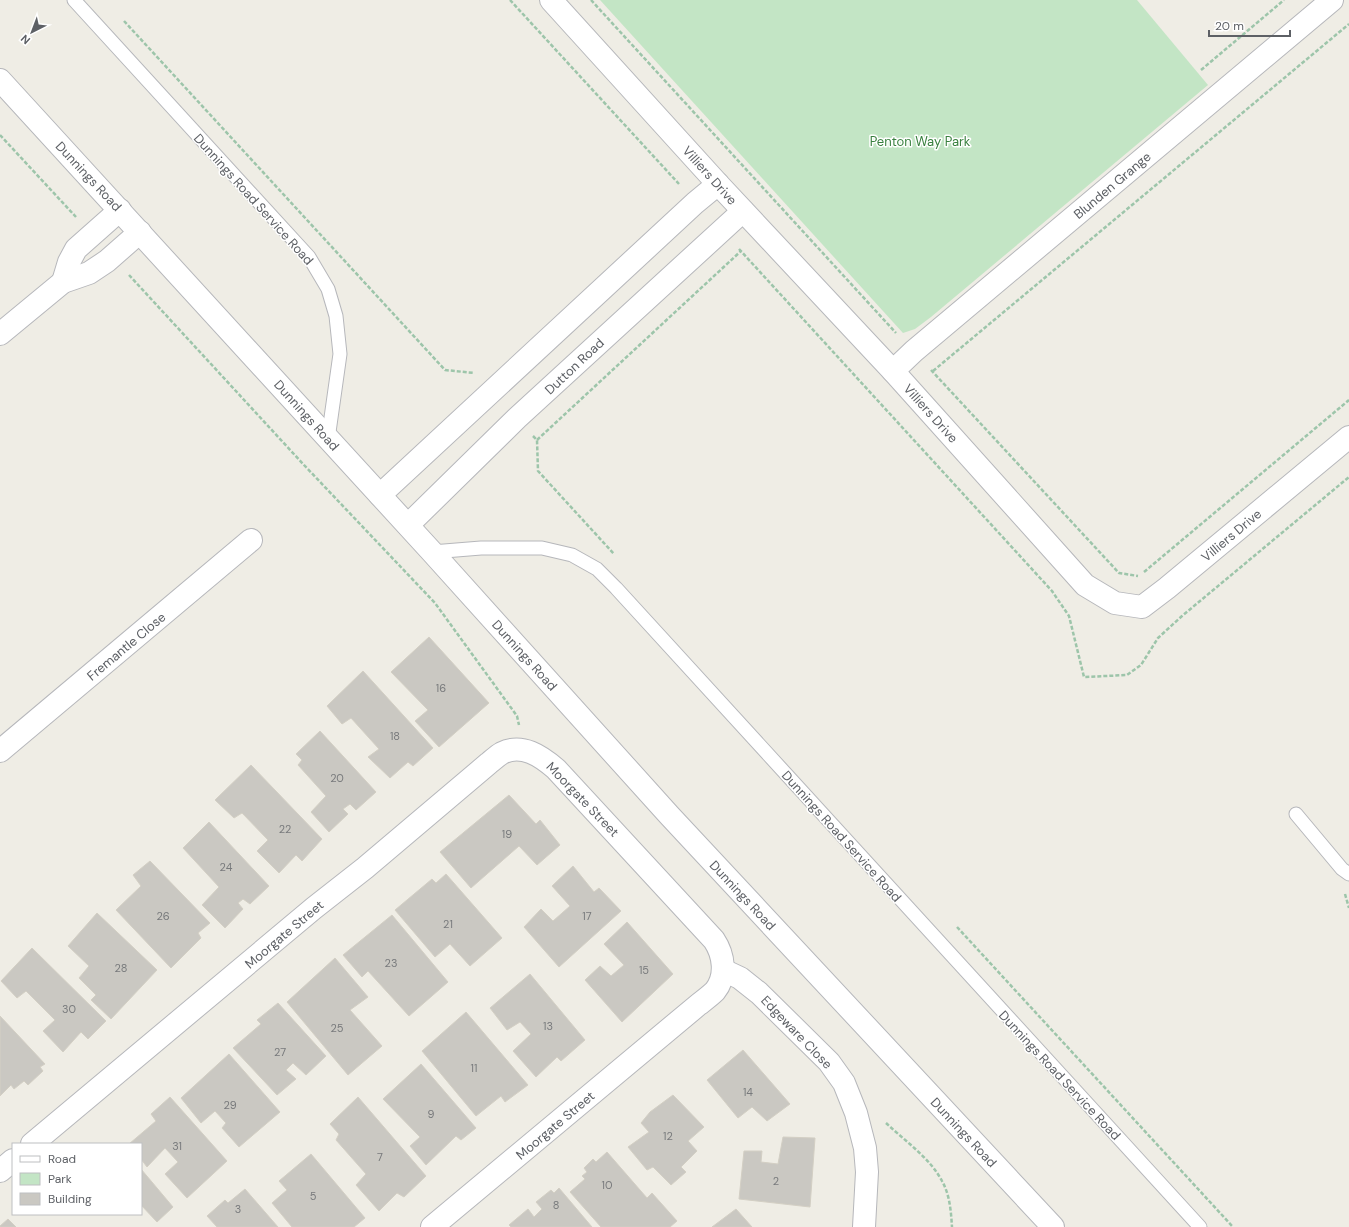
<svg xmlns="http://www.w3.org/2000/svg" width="1349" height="1227" font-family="'DM Sans',sans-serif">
<rect width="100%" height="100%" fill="#efede5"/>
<path fill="#c3e5c5" d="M600 0H1137L1208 85 931 317 915 329 903 333Z"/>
<g fill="#cac8c2" stroke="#d3cfc4">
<path d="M429 637 489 703 439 747 415 721 428 710 391 672Z"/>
<path d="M363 671 433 748 413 766 408 762 390 778 368 757 379 749 351 718 342 724 327 706Z"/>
<path d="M320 731 376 792 356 810 350 804 343 809 348 814 329 832 311 812 326 796 298 765 302 760 296 754Z"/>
<path d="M251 765 322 839 302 861 296 855 279 873 257 851 268 840 242 813 234 818 215 800Z"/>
<path d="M509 795 536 824 540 820 560 845 537 865 519 846 471 888 440 852Z"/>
<path d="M209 822 269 886 250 904 243 899 238 903 243 909 225 928 202 905 219 887 183 848Z"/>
<path d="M150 861 210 923 198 933 201 938 171 968 116 910 141 886 133 875Z"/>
<path d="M573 866 594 892 599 888 621 911 559 967 524 927 541 909 553 921 570 906 552 886Z"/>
<path d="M446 874 502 938 470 966 450 944 435 957 395 910 432 879 436 883Z"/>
<path d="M97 913 157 970 111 1019 91 1000 96 995 79 978 89 966 68 946Z"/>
<path d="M392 915 448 982 409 1016 368 971 362 977 343 955Z"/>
<path d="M627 922 673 974 622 1022 585 980 600 966 611 976 624 965 604 944Z"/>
<path d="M32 948 106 1021 88 1039 81 1032 63 1052 43 1031 55 1020 26 991 17 998 1 981Z"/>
<path d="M335 958 368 997 350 1010 382 1046 348 1075 287 1002Z"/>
<path d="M530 974 585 1040 561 1061 557 1057 536 1077 513 1051 531 1034 520 1022 507 1030 490 1008Z"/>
<path d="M278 1003 326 1056 306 1075 293 1063 286 1070 296 1079 277 1095 233 1048 261 1024 257 1020Z"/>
<path d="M466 1012 528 1085 505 1102 501 1096 476 1116 422 1051Z"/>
<path d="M0 1016 45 1064 40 1067 43 1071 28 1085 24 1081 14 1089 11 1085 0 1096Z"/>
<path d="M743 1050 790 1104 767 1121 752 1107 738 1118 707 1080Z"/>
<path d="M229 1054 280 1112 239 1147 222 1128 226 1123 215 1111 201 1123 181 1098Z"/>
<path d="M421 1064 476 1128 461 1140 456 1136 426 1165 410 1146 420 1137 383 1099Z"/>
<path d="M673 1095 704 1127 688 1141 697 1151 681 1167 686 1172 671 1185 653 1167 647 1170 628 1147 649 1132 641 1123 650 1112Z"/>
<path d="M170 1097 227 1161 187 1198 165 1174 178 1162 165 1148 147 1167 141 1159V1144H129L156 1121 151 1114Z"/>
<path d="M358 1097 426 1176 404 1197 397 1193 379 1211 356 1185 366 1174 336 1140 339 1134 330 1124Z"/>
<path d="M783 1137 815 1138 810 1207 739 1199 744 1151H762L761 1162 778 1164Z"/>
<path d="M607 1152 647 1198 652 1193 677 1221 670 1227H601L570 1192 585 1179 582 1176 587 1172 584 1168 593 1159 596 1162Z"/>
<path d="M311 1154 365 1218 354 1227H292L272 1203 287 1190 279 1181Z"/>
<path d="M141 1169 173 1207 157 1222 141 1205Z"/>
<path d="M559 1188 592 1227H511L509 1225 528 1209 534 1217 542 1209 536 1202 551 1190 554 1193Z"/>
<path d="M245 1189 278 1227H217L207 1216 225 1200 228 1203Z"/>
<path d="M736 1209 752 1227H712Z"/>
<path d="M8 1219 16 1227H0V1226Z"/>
</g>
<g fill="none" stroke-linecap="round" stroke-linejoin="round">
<defs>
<g id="service">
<path d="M74 0 309 257 328 289 336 316 340 354 328 439"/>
<path d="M432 552 481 548H542L572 555 597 569 616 588 1200 1227"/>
<path d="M1296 814 1342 869 1349 874"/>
</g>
<g id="minor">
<path d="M551 0 718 184 893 371 1085 585 1115 603 1142 607 1167 588 1349 437"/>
<path d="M63 282 69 262 76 249 120 210"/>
<path d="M0 334 63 282 89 273 107 261 140 232"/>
<path d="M893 371 914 351 1332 0"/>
<path d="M380 495 695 203 718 184"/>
<path d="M408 525 517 418 743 211"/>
<path d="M0 751 251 540"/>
<path d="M723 970 740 978 759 993 829 1062 844 1083 856 1113 865 1148 867 1172 864 1227"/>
<path d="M32 1144 314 908 365 868 489 763C493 760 497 756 502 753 522 743 541 756 556 769L714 940C724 955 727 976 715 991 710 996 703 1001 698 1005L432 1227"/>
<path d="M0 1171 13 1160"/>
</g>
<path id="tertiary" d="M0 80 432 552 669 815 1053 1227"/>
</defs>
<use href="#service" stroke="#b6b7bb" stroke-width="15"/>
<use href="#minor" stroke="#b6b7bb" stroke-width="24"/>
<use href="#tertiary" stroke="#b6b7bb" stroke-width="24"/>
<g stroke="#9dc5aa" stroke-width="2.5" stroke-dasharray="4 2" stroke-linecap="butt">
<path d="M510 0 679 184"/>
<path d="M591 0 896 333"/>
<path d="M124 21 445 370 474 373"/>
<path d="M1201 70 1284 0"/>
<path d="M0 135 76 217"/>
<path d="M739 249 1052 591 1069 616 1084 677 1127 675 1141 665 1158 638 1182 616 1349 477"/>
<path d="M129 275 304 465 435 603 517 716 519 725"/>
<path d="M931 370 1119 573 1138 576"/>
<path d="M933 371 1349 24"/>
<path d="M533 436 537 440 538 471 614 554"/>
<path d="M537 440 741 251"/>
<path d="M1144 572 1349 400"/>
<path d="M1345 894 1349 908"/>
<path d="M957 927 1233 1227"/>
<path d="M886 1123C905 1141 930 1158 942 1181 950 1195 951 1212 952 1227"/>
</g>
<use href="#service" stroke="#fff" stroke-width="13"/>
<use href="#minor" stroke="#fff" stroke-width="22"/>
<use href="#tertiary" stroke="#fff" stroke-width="22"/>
</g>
<g text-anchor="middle" stroke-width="3" stroke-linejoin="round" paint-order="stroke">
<g font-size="11" fill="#787a7c">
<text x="441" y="692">16</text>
<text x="395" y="740">18</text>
<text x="337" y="782">20</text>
<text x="285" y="833">22</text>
<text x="507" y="838">19</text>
<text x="226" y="871">24</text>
<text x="163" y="920">26</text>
<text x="587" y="920">17</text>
<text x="448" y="928">21</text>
<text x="391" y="967">23</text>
<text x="121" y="972">28</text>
<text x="644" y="974">15</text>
<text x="69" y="1013">30</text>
<text x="548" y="1030">13</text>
<text x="337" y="1032">25</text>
<text x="280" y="1056">27</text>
<text x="474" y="1072">11</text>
<text x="748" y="1096">14</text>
<text x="230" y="1109">29</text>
<text x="431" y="1118">9</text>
<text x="668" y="1140">12</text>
<text x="177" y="1150">31</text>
<text x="380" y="1161">7</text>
<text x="776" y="1185">2</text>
<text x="607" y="1189">10</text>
<text x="313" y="1200">5</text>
<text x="556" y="1209">8</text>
<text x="238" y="1213">3</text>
</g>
<g font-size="13" fill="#39803f" stroke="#fff">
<text x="920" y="146">Penton Way Park</text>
</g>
<g font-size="13" fill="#5d6065" stroke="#fff">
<text transform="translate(710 175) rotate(48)" y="5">Villiers Drive</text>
<text transform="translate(89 176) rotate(47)" y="5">Dunnings Road</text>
<text transform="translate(1112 185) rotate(-40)" y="5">Blunden Grange</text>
<text transform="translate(254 199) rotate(48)" y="5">Dunnings Road Service Road</text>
<text transform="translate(574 366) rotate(-43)" y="5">Dutton Road</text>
<text transform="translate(931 413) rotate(48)" y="5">Villiers Drive</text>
<text transform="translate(307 415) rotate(48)" y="5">Dunnings Road</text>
<text transform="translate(1231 535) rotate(-40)" y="5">Villiers Drive</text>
<text transform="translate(126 646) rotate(-40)" y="5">Fremantle Close</text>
<text transform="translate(525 655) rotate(48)" y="5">Dunnings Road</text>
<text transform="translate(583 799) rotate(46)" y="5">Moorgate Street</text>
<text transform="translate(842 836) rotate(48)" y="5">Dunnings Road Service Road</text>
<text transform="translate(743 895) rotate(47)" y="5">Dunnings Road</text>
<text transform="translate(284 934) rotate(-40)" y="5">Moorgate Street</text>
<text transform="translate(797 1032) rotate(46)" y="5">Edgeware Close</text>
<text transform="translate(1060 1075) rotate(47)" y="5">Dunnings Road Service Road</text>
<text transform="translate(555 1125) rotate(-40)" y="5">Moorgate Street</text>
<text transform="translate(964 1132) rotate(47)" y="5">Dunnings Road</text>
</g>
</g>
<rect x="12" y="1143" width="130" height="72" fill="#ffffff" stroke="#bebfc1"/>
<rect x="20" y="1156" width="20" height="6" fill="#ffffff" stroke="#bebfc1"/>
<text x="48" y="1163" font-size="12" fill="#5d6065">Road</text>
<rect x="20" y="1173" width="20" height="12" fill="#c3e5c5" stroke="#bebfc1"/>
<text x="48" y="1183" font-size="12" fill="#5d6065">Park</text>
<rect x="20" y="1193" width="20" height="12" fill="#cac8c2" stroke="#bebfc1"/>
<text x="48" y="1203" font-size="12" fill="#5d6065">Building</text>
<g transform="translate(32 32) rotate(222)" stroke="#ffffff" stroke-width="3" paint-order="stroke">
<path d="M0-3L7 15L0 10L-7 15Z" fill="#5d6065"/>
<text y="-6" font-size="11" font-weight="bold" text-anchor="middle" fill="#5d6065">N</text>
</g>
<path d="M1209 30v6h81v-6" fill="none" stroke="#5d6065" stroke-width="2"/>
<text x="1215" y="30" font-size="12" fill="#5d6065" stroke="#ffffff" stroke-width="3" paint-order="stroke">20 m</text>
</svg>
